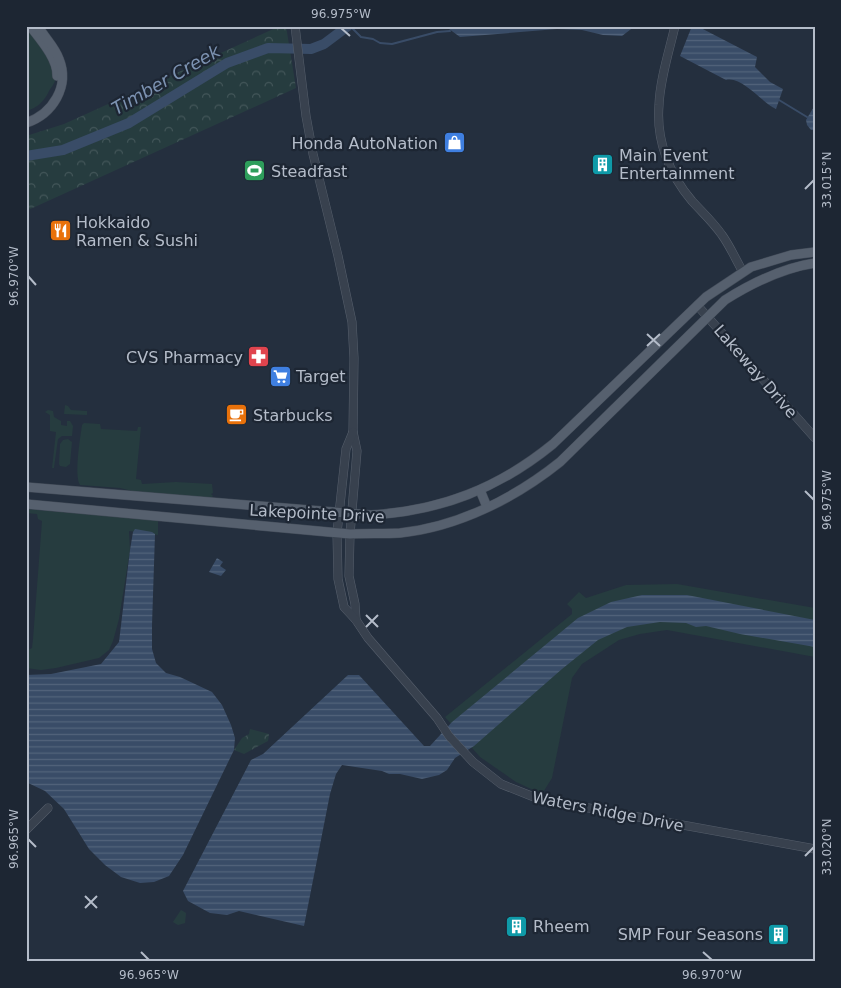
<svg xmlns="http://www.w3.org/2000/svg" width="841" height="988" font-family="'DejaVu Sans',sans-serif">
<defs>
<pattern id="forest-crowns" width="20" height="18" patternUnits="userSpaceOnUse" patternTransform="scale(1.25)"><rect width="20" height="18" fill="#263c3f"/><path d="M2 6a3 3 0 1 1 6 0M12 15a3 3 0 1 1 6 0" fill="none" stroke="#435659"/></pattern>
<pattern id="water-rules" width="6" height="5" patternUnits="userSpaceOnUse" patternTransform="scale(1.25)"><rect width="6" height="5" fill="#394c67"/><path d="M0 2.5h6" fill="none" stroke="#53647b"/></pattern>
</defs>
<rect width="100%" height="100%" fill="#242f3e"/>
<g fill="#263c3f">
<path d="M26 26C37 40 59 61 55 81 54 84 51 88 49 91 44 102 37 108 26 111Z"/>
<path d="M65 405 68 406 71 410 87 411V415L64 414Z"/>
<path d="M48 410 53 411 54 417 61 421V425L67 426V421H70L73 426 72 436H62L58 439 54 468H52L56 432 50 431V415L45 412Z"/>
<path d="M84 423 100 424 101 429 137 431 138 427H141L136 479 141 480 142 484 176 482 212 484 213 493 211 494 213 496 211 498 132 491 120 488 80 485C74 475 80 439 82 425Z"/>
<path d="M63 440 68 439 72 442 70 464 66 467 60 466 59 464 60 444Z"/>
<path d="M26 509 158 520V535L129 531 130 550 119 619 113 641 109 650 99 658 56 668 41 670 26 668V651L32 648 33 639 42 521 38 519 37 514 26 513Z"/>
<path d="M677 584 815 608V657L667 630 640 634 619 640 582 664 572 678 552 778 542 794 516 782 480 757 445 717 572 614V609L567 604 579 592 586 598 626 585Z"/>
</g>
<g fill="url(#forest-crowns)">
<path d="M280 26H286L296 88 26 211V136L64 124Z"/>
<path d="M250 729 269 734 268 741 244 754 234 750 242 738 249 734Z"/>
<path d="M181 910 186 913 185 923 178 925 173 922Z"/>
</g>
<g fill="url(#water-rules)">
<path d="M445 26H635L622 36 603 35 582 30 557 29 460 37Z"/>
<path d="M692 26H697L757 57 755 67 770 82 783 89 776 109C761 102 742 76 726 80L680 56Z"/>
<path d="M815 105V130H811L807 125 806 120Z"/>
<path d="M135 529 152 532 155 534 152 625V649L156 663 166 673 180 677 212 692 222 705 231 725 235 738 234 750 183 855 169 876 154 882 140 883 121 877 105 865 89 849 64 809 45 791 26 782V675L51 674 101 664 119 642 130 550 133 532Z"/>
<path d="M217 558 223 562 220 566 226 570 221 576 209 572Z"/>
<path d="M642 595H687L815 620V647L740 634 706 626 696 627 686 623 660 622 627 627 598 640 562 669 474 746 455 758 447 770 439 775 422 779 400 774H389L382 771 342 765 336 774 330 794 304 926 239 911 227 915 210 913 188 901 183 891 251 760 263 754 348 675H359L424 746H430L452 722 578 618 611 602Z"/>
</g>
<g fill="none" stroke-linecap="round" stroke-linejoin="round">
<g stroke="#394c67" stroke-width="2">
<path d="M350 26 361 37 373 39 380 43 392 44 437 32 450 31"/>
<path d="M779 100 807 117"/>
</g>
<path stroke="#394c67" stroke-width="10" d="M26 156 63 150 129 123 227 63 268 48 311 49 324 44 348 26"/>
<defs>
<g id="minor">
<path d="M295 26 306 116 313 154 338 256 352 322 354 358 353 432 357 451 350 534 349 576 355 604 356 620"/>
<path d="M675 26C669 52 660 79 659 105 656 140 669 174 692 201 702 212 713 222 722 235 730 246 736 260 743 272"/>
<path d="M697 305 815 438"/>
<path d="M353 432 346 449 337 533 338 579 344 607 356 620 368 638 437 718 449 736 473 762 501 784 539 799 815 849"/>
<path d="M26 830 48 808"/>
</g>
<g id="major">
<path d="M30 26C40 39 58 59 57 76"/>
<path d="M26 123C53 114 70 86 59 59 55 47 44 37 38 26"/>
<path d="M26 487 371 515C441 511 499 488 553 444L706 297 751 267 791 255 815 252"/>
<path d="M480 490 487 507"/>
<path d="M26 504 350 534C366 533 383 534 400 533 458 527 515 498 560 462L725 300C752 283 782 268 815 263"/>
</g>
</defs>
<use href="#minor" stroke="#565f6c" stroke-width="9"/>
<use href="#major" stroke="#414a57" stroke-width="10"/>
<use href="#minor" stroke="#38414e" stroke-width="8"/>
<use href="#major" stroke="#56606e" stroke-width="9"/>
</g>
<path fill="none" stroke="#b4bcc9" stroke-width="2" d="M341 28 350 36M805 189 814 180M28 276 36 285M647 334 660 346M647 346 660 334M805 491 814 500M366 615 378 627M366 627 378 615M28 839 36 847M805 856 814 847M85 896 97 908M85 908 97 896M141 952 149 960M703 952 712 960"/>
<defs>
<symbol id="shop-square" viewBox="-11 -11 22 22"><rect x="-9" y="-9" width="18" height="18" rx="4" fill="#3f7fe0" stroke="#1d2633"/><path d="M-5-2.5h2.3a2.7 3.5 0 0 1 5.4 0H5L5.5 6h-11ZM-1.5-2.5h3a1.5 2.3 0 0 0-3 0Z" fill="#fff"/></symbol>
<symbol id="building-square" viewBox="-11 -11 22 22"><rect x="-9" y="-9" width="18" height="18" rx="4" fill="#0f9aa8" stroke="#1d2633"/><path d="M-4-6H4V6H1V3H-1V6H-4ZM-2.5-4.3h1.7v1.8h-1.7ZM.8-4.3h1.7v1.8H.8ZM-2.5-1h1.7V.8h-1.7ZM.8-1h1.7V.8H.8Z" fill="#fff"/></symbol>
<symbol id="stadium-square" viewBox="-11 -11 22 22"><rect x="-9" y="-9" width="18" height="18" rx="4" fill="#2e9e5b" stroke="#1d2633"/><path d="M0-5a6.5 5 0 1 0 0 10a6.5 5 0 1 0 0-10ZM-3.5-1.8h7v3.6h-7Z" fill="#fff"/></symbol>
<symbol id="restaurant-square" viewBox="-11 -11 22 22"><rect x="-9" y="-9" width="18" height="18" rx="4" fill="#e8710a" stroke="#1d2633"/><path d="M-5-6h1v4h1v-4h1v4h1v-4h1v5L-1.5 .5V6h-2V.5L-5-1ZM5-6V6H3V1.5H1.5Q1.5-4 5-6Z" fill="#fff"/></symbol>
<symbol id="pharmacy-square" viewBox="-11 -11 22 22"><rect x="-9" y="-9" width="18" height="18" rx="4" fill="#e0444e" stroke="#1d2633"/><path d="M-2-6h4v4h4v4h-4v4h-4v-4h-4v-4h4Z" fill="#fff"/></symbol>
<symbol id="supermarket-square" viewBox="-11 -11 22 22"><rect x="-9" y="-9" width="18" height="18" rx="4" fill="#3f7fe0" stroke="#1d2633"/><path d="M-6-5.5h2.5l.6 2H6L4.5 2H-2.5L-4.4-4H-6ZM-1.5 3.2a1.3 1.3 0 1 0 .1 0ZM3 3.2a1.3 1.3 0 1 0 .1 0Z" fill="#fff"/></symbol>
<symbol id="cafe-square" viewBox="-11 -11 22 22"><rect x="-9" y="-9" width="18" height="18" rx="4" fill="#e8710a" stroke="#1d2633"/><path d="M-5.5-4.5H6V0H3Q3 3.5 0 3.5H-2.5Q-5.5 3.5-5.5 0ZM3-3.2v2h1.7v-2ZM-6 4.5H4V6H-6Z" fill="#fff"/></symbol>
</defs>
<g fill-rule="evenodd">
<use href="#shop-square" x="442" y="130" width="25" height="25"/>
<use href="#building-square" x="590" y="152" width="25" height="25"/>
<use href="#stadium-square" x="242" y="158" width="25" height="25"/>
<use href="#restaurant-square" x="48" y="218" width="25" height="25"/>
<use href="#pharmacy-square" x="246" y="344" width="25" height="25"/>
<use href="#supermarket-square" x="268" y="364" width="25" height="25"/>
<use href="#cafe-square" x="224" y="402" width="25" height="25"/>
<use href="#building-square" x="504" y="914" width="25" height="25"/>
<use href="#building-square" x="766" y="922" width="25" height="25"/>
</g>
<g text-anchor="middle" stroke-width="4.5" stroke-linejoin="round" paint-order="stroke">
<g font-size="16" fill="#b4bcc9" stroke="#1d2633" text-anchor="start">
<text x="438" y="149" text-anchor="end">Honda AutoNation</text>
<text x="619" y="161">Main Event<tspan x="619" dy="18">Entertainment</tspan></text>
<text x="271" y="177">Steadfast</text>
<text x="76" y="228">Hokkaido<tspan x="76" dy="18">Ramen &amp; Sushi</tspan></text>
<text x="243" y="363" text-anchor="end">CVS Pharmacy</text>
<text x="296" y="382">Target</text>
<text x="253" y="421">Starbucks</text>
<text x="533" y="932">Rheem</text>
<text x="763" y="940" text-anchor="end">SMP Four Seasons</text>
</g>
<g font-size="16" fill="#b4bcc9" stroke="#1d2633">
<text transform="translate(756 371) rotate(49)" y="6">Lakeway Drive</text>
<text transform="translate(317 513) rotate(3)" y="6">Lakepointe Drive</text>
<text transform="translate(608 811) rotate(11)" y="6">Waters Ridge Drive</text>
</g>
<g font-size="18" font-style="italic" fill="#7c92b1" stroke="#1d2633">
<text transform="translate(166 80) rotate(-30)" y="6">Timber Creek</text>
</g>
</g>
<rect width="841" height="988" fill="none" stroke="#1d2633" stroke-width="55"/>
<rect x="28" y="28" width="786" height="932" fill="none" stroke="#b4bcc9" stroke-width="2"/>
<g font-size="12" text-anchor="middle" fill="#b4bcc9">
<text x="341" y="18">96.975°W</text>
<text transform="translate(827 180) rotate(-90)" y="4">33.015°N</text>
<text transform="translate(14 276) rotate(-90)" y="4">96.970°W</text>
<text transform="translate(827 500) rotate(-90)" y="4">96.975°W</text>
<text transform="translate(14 839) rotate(-90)" y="4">96.965°W</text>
<text transform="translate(827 847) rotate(-90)" y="4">33.020°N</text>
<text x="149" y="979">96.965°W</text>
<text x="712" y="979">96.970°W</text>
</g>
</svg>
